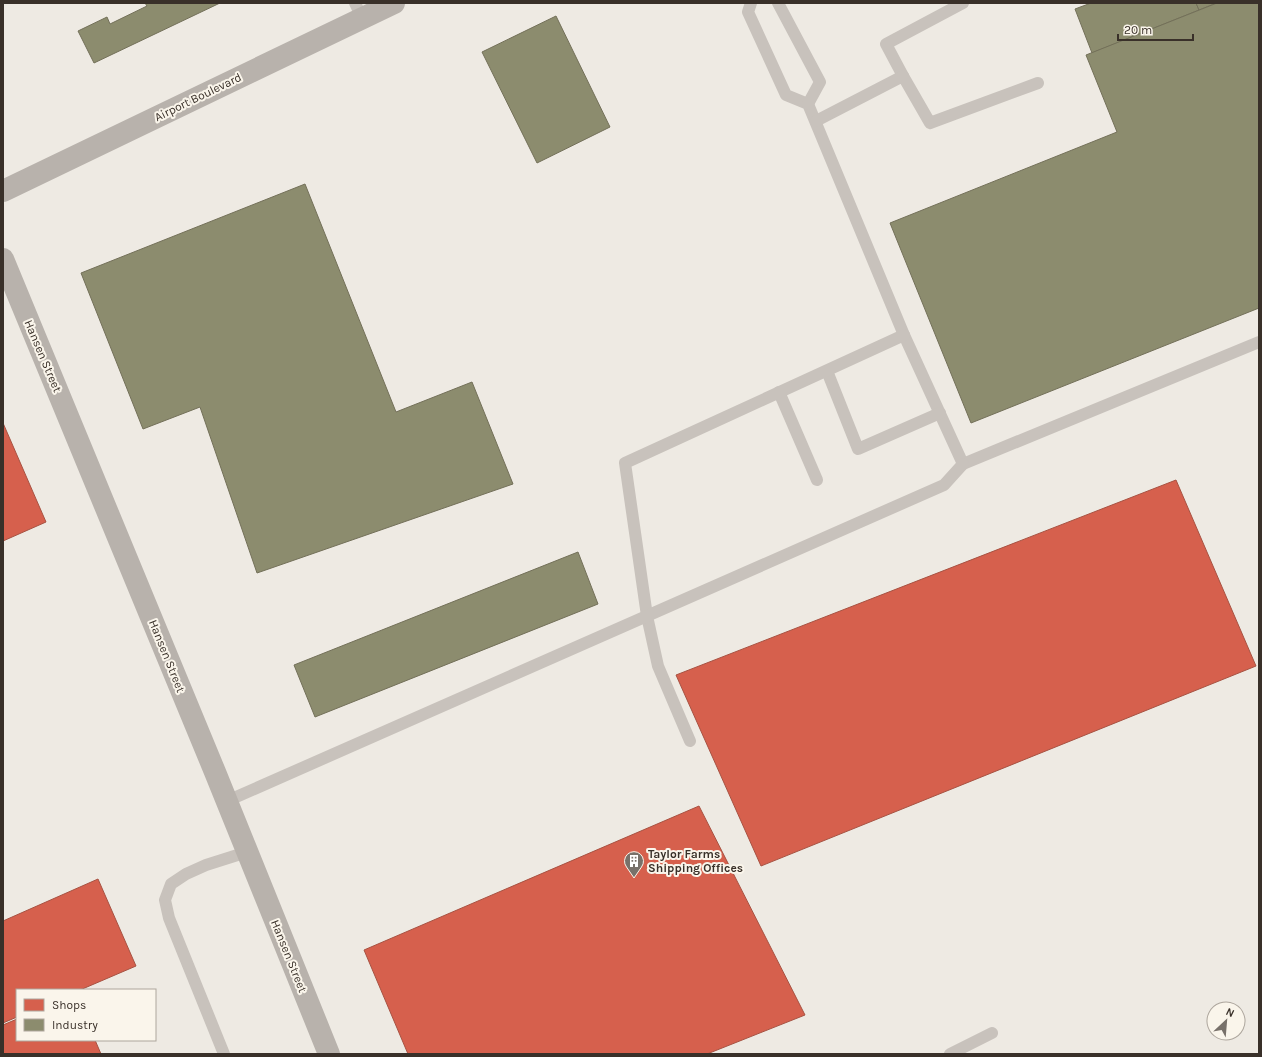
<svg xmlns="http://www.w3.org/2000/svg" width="1262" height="1057" font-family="Karla,sans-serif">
<rect width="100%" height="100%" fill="#eeeae3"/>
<g fill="#d6604d" stroke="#a75242">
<path d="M3 423 46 522 3 541Z"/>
<path d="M1176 480 1256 666 761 866 676 675Z"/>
<path d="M699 806 805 1015 707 1054H408L364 950Z"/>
<path d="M98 879 136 966 80 990H17V1017L3 1023V921Z"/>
<path d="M17 1019V1040H95L101 1054H3V1025Z"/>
</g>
<g fill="#8c8c6e" stroke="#737059">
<path d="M145 3H220L94 63 78 31 107 17 110 24 147 6Z"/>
<path d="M1091 3H1196L1199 10 1092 53 1075 9Z"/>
<path d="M1196 3H1217L1199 10Z"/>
<path d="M1217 3H1259V308L971 423 890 223 1117 132 1086 55Z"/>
<path d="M556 16 610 127 537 163 482 52Z"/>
<path d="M305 184 396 412 472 382 513 484 257 573 200 407 143 429 81 273Z"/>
<path d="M578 552 598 604 315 717 294 665Z"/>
</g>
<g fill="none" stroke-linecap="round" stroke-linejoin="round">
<g stroke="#c8c2bc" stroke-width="12">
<path d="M355 3 362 18"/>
<path d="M751 3 748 12 786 95 808 104 904 335 963 464 1259 342"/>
<path d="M778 3 820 82 808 104"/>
<path d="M903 76 886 44 963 3"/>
<path d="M816 121 903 76 930 123 1038 83"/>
<path d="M827 371 858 449 940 413"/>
<path d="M779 392 817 480"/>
<path d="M690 741 658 666 647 616 625 463 904 335"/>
<path d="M227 801 944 485 963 464"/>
<path d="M224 1054 169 918 165 900 171 884 186 874 206 865 247 852"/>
<path d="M950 1054 992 1033"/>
</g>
<g stroke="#b8b2ac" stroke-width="22">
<path d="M3 191 394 3"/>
<path d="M3 259 215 772 329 1054"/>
</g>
</g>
<defs>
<symbol id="building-pin" viewBox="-11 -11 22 30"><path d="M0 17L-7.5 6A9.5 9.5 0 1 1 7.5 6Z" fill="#78716a" stroke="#faf5eb"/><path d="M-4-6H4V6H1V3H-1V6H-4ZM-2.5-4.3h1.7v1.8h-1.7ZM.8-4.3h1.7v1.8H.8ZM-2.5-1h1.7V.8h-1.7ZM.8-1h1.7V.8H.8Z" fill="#fff"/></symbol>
</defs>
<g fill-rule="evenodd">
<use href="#building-pin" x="623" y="850" width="22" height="30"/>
</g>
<g text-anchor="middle" stroke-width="4" stroke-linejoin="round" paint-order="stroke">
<g font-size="12" fill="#393029" stroke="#faf5eb">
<text transform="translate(198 97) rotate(-26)" y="4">Airport Boulevard</text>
<text transform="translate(43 356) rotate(67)" y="4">Hansen Street</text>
<text transform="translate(167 656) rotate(68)" y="4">Hansen Street</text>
<text transform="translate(289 956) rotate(68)" y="4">Hansen Street</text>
</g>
<g font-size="12" font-weight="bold" fill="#393029" stroke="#faf5eb" text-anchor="start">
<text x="648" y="858">Taylor Farms<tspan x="648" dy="14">Shipping Offices</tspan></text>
</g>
</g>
<rect width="1262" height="1057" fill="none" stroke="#393029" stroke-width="8"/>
<rect x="16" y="989" width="140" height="52" fill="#faf5eb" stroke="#ada69d"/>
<rect x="24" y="999" width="20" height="12" fill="#d6604d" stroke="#ada69d"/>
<text x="52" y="1009" font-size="12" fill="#393029">Shops</text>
<rect x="24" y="1019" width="20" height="12" fill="#8c8c6e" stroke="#ada69d"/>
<text x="52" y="1029" font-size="12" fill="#393029">Industry</text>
<g transform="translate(1226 1021) rotate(26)"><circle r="19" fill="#faf5eb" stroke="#ada69d"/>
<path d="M0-3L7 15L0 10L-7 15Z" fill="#78716a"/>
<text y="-6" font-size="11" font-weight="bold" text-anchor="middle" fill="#393029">N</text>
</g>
<path d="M1118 34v6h75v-6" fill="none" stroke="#393029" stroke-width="2"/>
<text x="1124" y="34" font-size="12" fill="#393029" stroke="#faf5eb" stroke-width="3" paint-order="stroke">20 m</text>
</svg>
